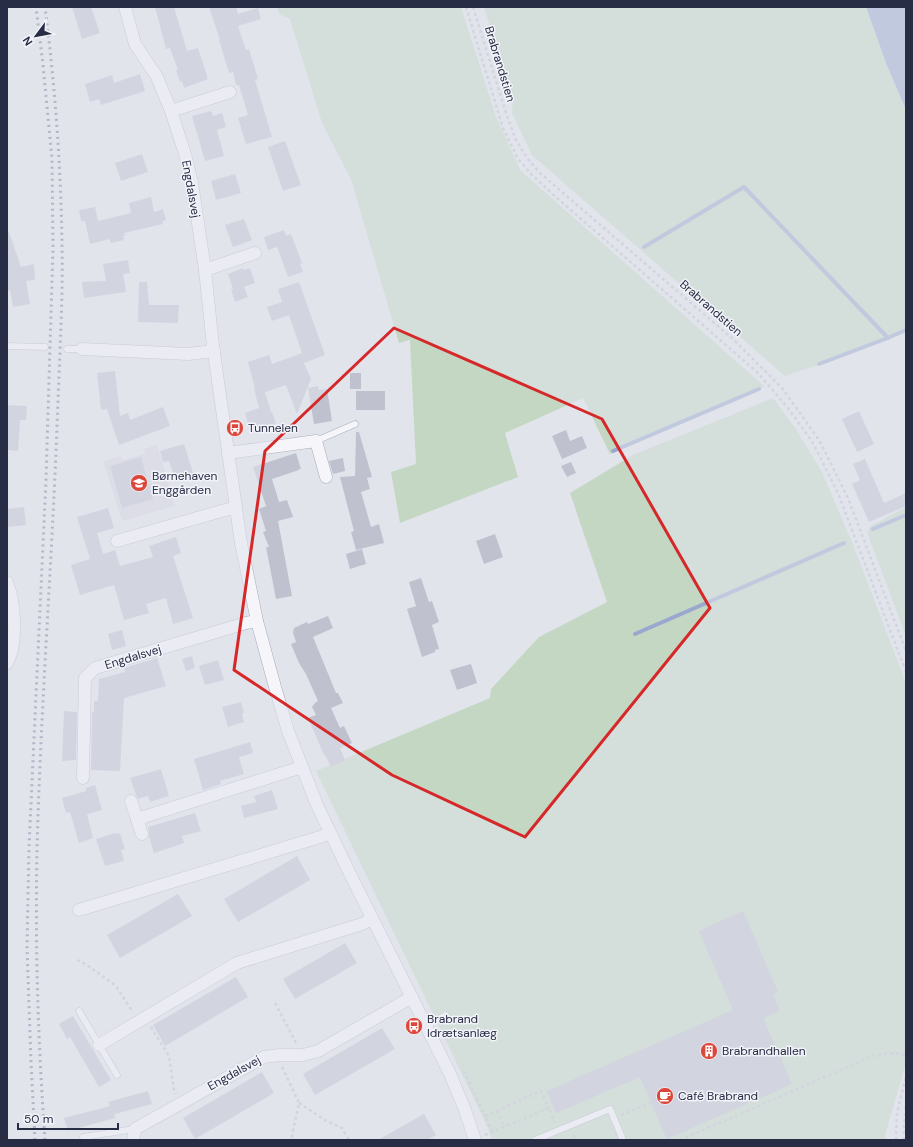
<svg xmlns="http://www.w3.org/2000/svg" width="913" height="1147" font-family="'DM Sans',sans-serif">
<rect width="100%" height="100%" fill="#e2e4ec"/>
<path fill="#d4d6e1" d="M157 445 175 506 122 521 103 461 121 456 122 460 140 455 145 453 144 449Z"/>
<g fill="#c3d7c3">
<path d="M277 7H461L496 117 521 171 764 386 758 391 610 454 583 398 505 433 518 477 400 523 391 472 416 464 410 340 399 343 351 179 322 123 290 19 279 14Z"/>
<path d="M484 7H866L886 63 906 110V330C867 348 826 362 785 376L532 155 512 113 513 100Z"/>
<path d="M773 398 795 428 822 472 854 547 906 683V1063L885 1135 886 1140H492L489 1130 316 771 490 698 491 689 539 637 607 602 570 493 633 455Z"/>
<path d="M906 507V636L868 535 869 527Z"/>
</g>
<path fill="#9aa8cf" d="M866 7H906V110L886 63Z"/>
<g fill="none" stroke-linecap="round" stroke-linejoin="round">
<g stroke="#9aa8cf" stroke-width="4">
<path d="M644 247 744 187 888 338"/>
<path d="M819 364 885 339 906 330"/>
<path d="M613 451 759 389"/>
<path d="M873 529 906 515"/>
<path d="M635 634 844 543"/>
</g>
</g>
<g fill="#bfc1cf">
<path d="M72 7H91L100 33 82 39Z"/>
<path d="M155 7H174L187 51 198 48 208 79 184 88 182 81 180 82 176 70H178L170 48 166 49Z"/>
<path d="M209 7H236L238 14 258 8 261 19 238 26 246 50 249 49 258 79 255 80 272 137 246 144 238 118 248 115 239 85H236L233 72 229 73 219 40H220Z"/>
<path d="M140 74 145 91 101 105 99 99 90 102 85 84 112 75 114 83Z"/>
<path d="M211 111 213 116 222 113 226 127 217 130 224 156 205 161 192 116Z"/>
<path d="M285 141 301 185 283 191 268 147Z"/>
<path d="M142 154 148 172 121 181 115 163Z"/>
<path d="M235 174 241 193 216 200 211 181Z"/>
<path d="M151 197 154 212 163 209 166 220 162 221 163 224 124 233 125 236H123L124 240 111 243 110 239 90 244 85 221H81L79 210 95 207 98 221 131 213 129 203Z"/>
<path d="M244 219 252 240 233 247 225 225Z"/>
<path d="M284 230 286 236 291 234 302 263 300 264 303 272 288 277 277 247 268 250 264 237Z"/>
<path d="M9 232 21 267 34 264 35 280 26 281 30 304 13 307 10 290 7 291V233Z"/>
<path d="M128 260 130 273 123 274 126 292 84 298 82 282 106 281 103 264Z"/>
<path d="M243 268 244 270 250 268 255 283 244 287 248 297 235 302 231 289H233L228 274Z"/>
<path d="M139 282H147L149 305H179L178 323 138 322Z"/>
<path d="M299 282 325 355 304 363 311 379 297 414 286 385 265 392 271 412H272L276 423 267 427 268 431 256 434 255 431 251 433 245 413 259 408 254 389H255L248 362 269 355 272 364 302 353 289 315 272 321 267 307 282 302 278 289Z"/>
<path d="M115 371 120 416 128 413 130 420 163 407 170 426 119 445 107 409 101 410 97 373Z"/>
<rect x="350" y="373" width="11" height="16"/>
<path d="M318 386 319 390 327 389 332 421 314 424 308 388Z"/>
<rect x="356" y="391" width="29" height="19"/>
<path d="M7 405 27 406 26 420H20L18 451 7 450Z"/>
<path d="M859 411 874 444 857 452 842 419Z"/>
<path d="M566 430 570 441 582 436 587 448 562 459 552 436Z"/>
<path d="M356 432H359L372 477 367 478 370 489 361 492 371 527 379 524 384 543 356 550 351 532 354 531 340 477 355 476Z"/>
<path d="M184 444 194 476 176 482 169 461 163 462 160 451Z"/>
<path d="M296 453 301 469H298L299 470 272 479 279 502 287 500 293 517 278 521 292 596 276 599 266 547H269L263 532 266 531 259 509 266 506 253 467Z"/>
<path d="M141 457 153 499 122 508 110 466Z"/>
<path d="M343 458 345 471 333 474 329 461Z"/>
<path d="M865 459 884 503 906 493V506L869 522 852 484 860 480 853 464Z"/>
<path d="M571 462 576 473 567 477 561 466Z"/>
<path d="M24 507 26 525 7 527V509Z"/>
<path d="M108 508 114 528 97 533 103 554 115 550 120 566 153 557 149 546 176 537 181 553 173 556 193 618 173 624 166 598 146 604 149 613 124 620 114 585 80 595 71 565 90 559 77 517Z"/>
<path d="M495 534 503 557 484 564 476 541Z"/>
<path d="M362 549 366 564 350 569 346 554Z"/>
<path d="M421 578 429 602 432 601 439 622 432 625 439 649 435 650V652L422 657 407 609 416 606 409 582Z"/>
<path d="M328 616 333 628 313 637 336 693H338L343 703 331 708 340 728 344 726 352 743 340 748 345 760 331 767 325 755H324L308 718 316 715 312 707 315 703 318 701 306 674 299 663 291 644 296 642 293 633 294 628 307 622 308 624Z"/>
<path d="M122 630 126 646 112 650 108 634Z"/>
<path d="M192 656 195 668 186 671 182 659Z"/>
<path d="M157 658 166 686 124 698 120 771 91 770 92 712H94V701H98L99 679 125 672 124 668Z"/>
<path d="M218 660 224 680 205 685 199 666Z"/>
<path d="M471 664 477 683 457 690 450 670Z"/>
<path d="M241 702 244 713H242L244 722 228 727 222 707Z"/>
<path d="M64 711 77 712 76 760 62 761Z"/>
<path d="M250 742 253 753 239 757 244 774 220 781 221 784 203 790 194 759Z"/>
<path d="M161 769 169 796 150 802 148 796 138 799 136 795 130 778Z"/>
<path d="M95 785 102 810 87 814 93 838 79 843 70 812 66 813 62 798 86 791V788Z"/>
<path d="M272 790 278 809 244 818 241 806 256 802 254 796Z"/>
<path d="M195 813 201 831 182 836 184 843 154 853 149 837V832L148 827Z"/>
<path d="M115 833 116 834 120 833 125 849 121 850 124 861 105 866 96 839Z"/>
<path d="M297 856 310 880 238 922 224 899Z"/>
<path d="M178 894 192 916 120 958 107 935Z"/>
<path d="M743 911 778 992 773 995 780 1011 763 1018 792 1084 667 1139 640 1077 556 1113 547 1091 733 1010 699 931Z"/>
<path d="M345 943 357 963 295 999 283 979Z"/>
<path d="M236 977 248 997 165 1046 153 1025Z"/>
<path d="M73 1016 111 1080 99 1087 70 1037 67 1039 59 1024Z"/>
<path d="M382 1028 395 1049 315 1095 303 1074Z"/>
<path d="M262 1072 274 1093 195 1139 183 1118Z"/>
<path d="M148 1091 152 1104 115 1114 114 1111 115 1118 68 1131 64 1118 110 1106 108 1102Z"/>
<path d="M424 1114 436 1135 427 1140H378Z"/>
</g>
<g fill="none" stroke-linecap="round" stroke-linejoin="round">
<defs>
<g id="service">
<path d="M7 346 45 347"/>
<path d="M67 349H82"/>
<path d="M316 441 355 424"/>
<path d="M79 1011 117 1075"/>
<path d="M426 1026 446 1015"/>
<path d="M83 1137 135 1129"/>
<path d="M535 1140 610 1109 623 1140"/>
</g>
<g id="minor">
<path d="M125 7 135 44 157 77 171 111 185 154 192 183 205 270 213 346 241 543 257 621 275 687 288 731 317 805 351 876 450 1074 465 1110 475 1140"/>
<path d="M171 111 230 92"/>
<path d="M205 270 255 253"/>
<path d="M82 349 188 354 214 351"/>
<path d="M228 453 316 441 326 477"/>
<path d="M117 541 225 510 236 508"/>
<path d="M7 582C15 603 18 644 7 663"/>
<path d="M83 778 85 678 95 668 246 623 257 621"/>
<path d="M131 801 142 834"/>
<path d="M137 819 302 767"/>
<path d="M79 910 320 837 330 833"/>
<path d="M99 1045 237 963 362 924 372 919"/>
<path d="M133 1140 135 1129 264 1057 280 1055H303L318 1051 412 997"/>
</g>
</defs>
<use href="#service" stroke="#aaadba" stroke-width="7"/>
<use href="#minor" stroke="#aaadba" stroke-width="13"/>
<g stroke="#c0c2cb" stroke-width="2.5" stroke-dasharray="3 3" stroke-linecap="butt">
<path d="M466 7 503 128 518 159 532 175 557 198 758 373 788 408 813 443 838 493 906 672"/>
<path d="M473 7 507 116 516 140 527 158 540 173 734 340 782 388 819 440 848 498 906 651"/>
<path d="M77 960 87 965 116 986 132 1011"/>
<path d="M275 1003 296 1043"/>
<path d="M151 1027 169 1056 174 1090 176 1094"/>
<path d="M282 1067 299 1103 291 1140"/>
<path d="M464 1071 485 1116"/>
<path d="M299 1103 325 1120 342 1128 349 1140"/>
<path d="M497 1111 504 1127"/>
<path d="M621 1115 651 1103"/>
<path d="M492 1132 485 1116 541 1091 549 1108"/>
<path d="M485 1135 549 1108 555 1123"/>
<path d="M573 1135 575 1140"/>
<path d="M680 1140 873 1056C884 1053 894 1052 906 1055"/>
<path d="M896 1140 897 1113 906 1077"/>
<path d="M904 1140V1126L906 1103"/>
</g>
<use href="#service" stroke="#f6f6fa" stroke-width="6"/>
<use href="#minor" stroke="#f6f6fa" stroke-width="12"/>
<g stroke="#7a7f97" stroke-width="3" stroke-dasharray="2 4" stroke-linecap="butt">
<path d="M35 1140 31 1063 27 947 29 847 46 480 53 248 52 159 43 65 36 7"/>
<path d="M45 1140C38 1043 35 946 37 849 41 699 53 550 58 400 60 348 63 297 62 246 61 166 55 86 45 7"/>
</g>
</g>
<path d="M0 0H913V1147H0ZM394 328 602 419 710 608 525 837 392 775 234 670 265 451Z" fill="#e2e4ec" fill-opacity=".55" fill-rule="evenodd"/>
<path fill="none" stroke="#d62828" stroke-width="3" stroke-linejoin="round" d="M394 328 602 419 710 608 525 837 392 775 234 670 265 451Z"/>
<defs>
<symbol id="bus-disc" viewBox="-11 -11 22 22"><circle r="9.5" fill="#dc473c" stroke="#f2f4f9"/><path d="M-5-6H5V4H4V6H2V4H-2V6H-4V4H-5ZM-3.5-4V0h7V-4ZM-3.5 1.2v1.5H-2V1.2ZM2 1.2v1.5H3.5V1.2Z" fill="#fff"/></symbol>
<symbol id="school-disc" viewBox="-11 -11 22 22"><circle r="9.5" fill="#dc473c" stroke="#f2f4f9"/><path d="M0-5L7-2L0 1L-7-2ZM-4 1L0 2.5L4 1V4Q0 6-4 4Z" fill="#fff"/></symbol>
<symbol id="building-disc" viewBox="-11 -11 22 22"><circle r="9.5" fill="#dc473c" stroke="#f2f4f9"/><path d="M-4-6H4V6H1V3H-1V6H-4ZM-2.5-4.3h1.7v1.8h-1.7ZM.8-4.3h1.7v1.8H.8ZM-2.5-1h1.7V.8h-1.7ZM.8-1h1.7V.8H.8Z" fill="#fff"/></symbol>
<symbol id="cafe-disc" viewBox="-11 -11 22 22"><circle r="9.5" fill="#dc473c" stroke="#f2f4f9"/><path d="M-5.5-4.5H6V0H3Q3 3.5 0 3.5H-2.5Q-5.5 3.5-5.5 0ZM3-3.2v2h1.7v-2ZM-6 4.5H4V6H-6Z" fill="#fff"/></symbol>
</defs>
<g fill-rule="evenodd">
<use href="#bus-disc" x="225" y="418" width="20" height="20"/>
<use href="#school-disc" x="129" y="473" width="20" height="20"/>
<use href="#bus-disc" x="404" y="1016" width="20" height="20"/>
<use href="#building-disc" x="699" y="1041" width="20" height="20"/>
<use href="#cafe-disc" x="655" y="1086" width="20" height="20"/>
</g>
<g text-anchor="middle" stroke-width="3" stroke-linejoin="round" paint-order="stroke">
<g font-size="12" fill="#282d46" stroke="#f2f4f9">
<text transform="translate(500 64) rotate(73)" y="4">Brabrandstien</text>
<text transform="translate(191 189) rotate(80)" y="4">Engdalsvej</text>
<text transform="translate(711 308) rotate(41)" y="4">Brabrandstien</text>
<text transform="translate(133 657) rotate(-17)" y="4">Engdalsvej</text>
<text transform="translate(234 1073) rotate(-29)" y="4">Engdalsvej</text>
</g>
<g font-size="12" fill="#282d46" stroke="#f2f4f9" text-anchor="start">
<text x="248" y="432">Tunnelen</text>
<text x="152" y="480">Børnehaven<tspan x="152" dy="14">Enggården</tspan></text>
<text x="427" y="1023">Brabrand<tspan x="427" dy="14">Idrætsanlæg</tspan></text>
<text x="722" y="1055">Brabrandhallen</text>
<text x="678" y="1100">Café Brabrand</text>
</g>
</g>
<rect width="913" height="1147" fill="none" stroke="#282d46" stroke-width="16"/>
<g transform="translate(36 36) rotate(238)" stroke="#f2f4f9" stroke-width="3" paint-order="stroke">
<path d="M0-3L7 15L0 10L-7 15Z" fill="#282d46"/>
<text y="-6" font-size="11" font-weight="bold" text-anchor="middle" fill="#282d46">N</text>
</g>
<path d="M18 1123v6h100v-6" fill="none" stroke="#282d46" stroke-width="2"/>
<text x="24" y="1123" font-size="12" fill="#282d46" stroke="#f2f4f9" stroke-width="3" paint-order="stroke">50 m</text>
</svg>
